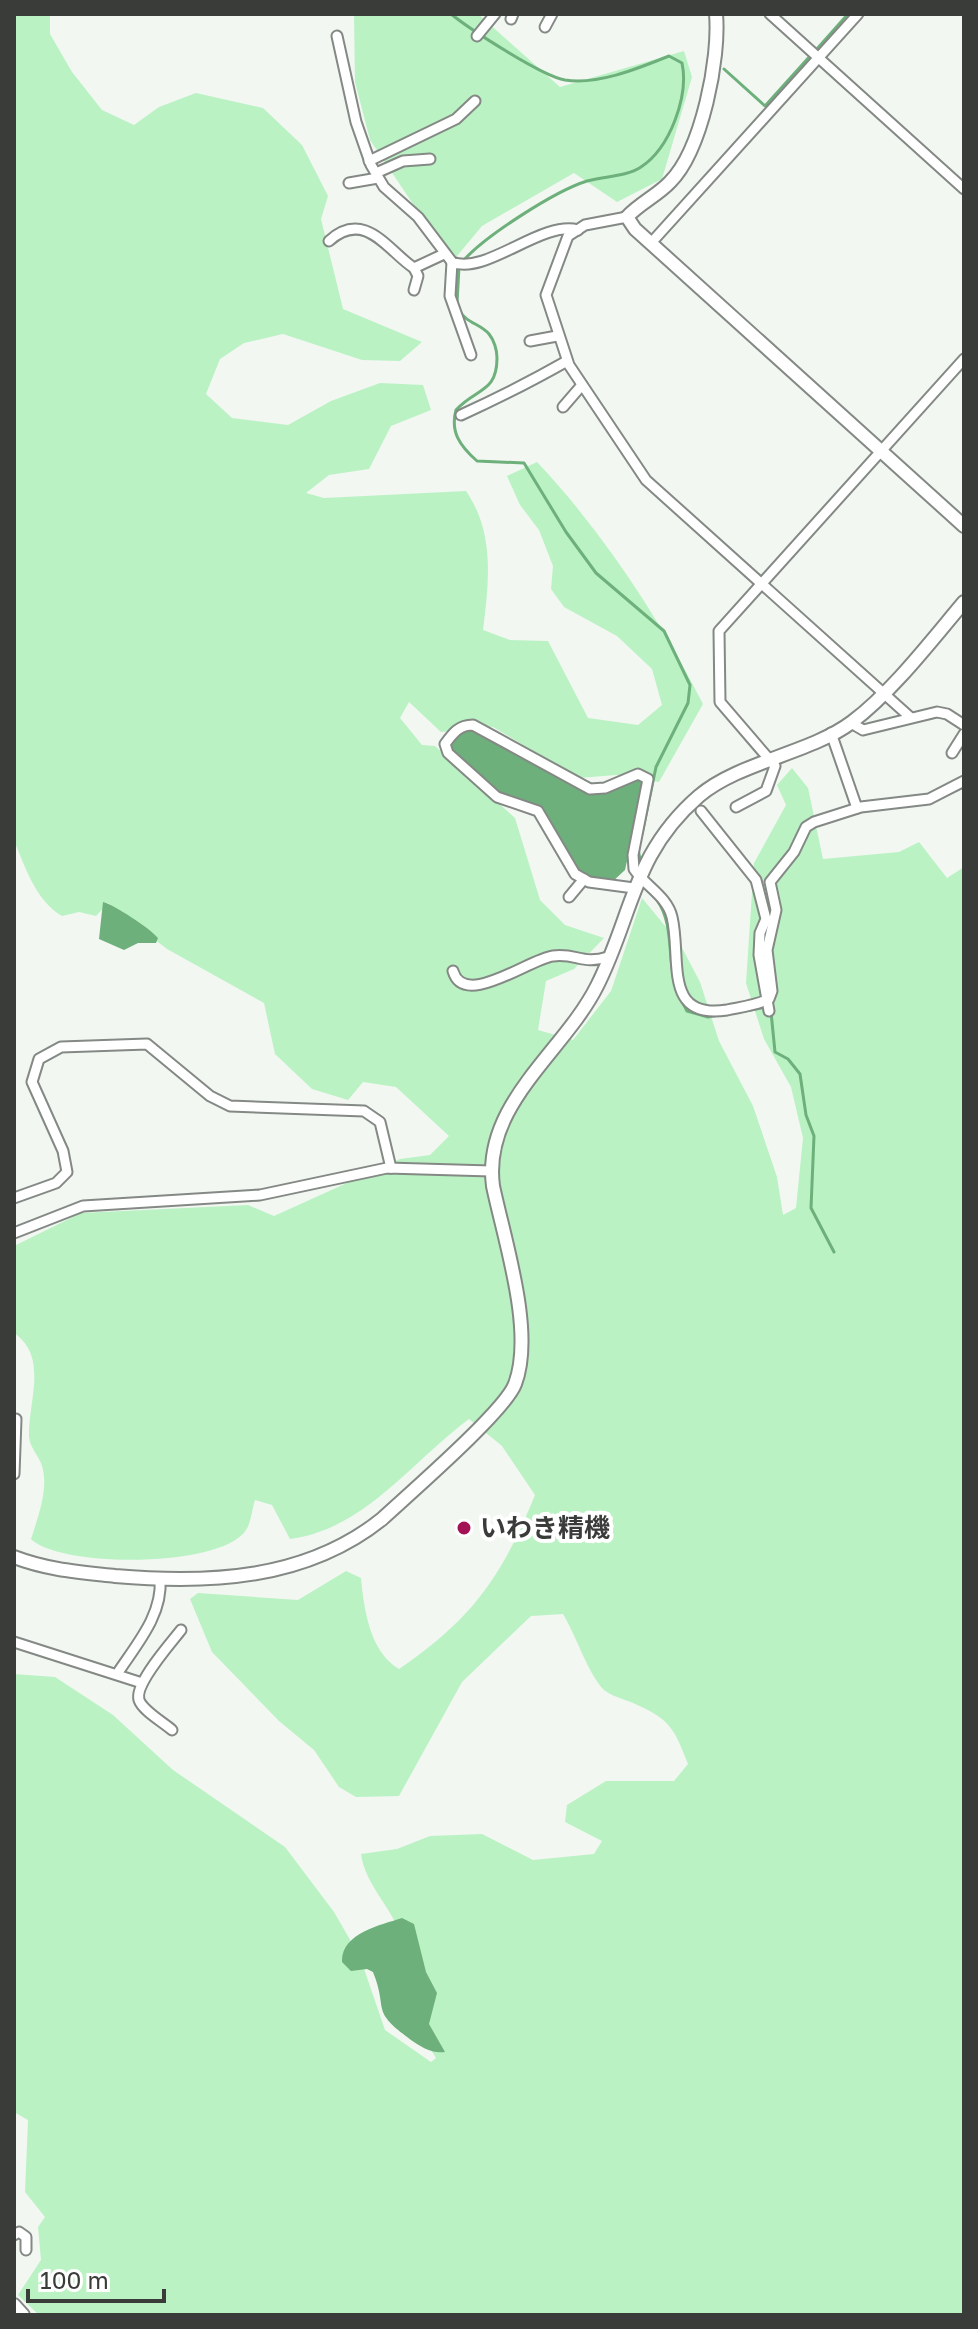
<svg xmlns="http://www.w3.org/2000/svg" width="978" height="2329" font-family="'Golos Text','Noto Sans JP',sans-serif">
<rect width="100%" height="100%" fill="#f2f7f2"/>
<g fill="#baf2c4">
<path d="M14 14H50V34L72 72 102 110 134 125 159 107 196 93 263 108 302 145 328 196 321 219 343 309 422 342 400 361 362 360 283 334 244 343 220 359 206 394 232 418 288 425 331 401 380 383 423 385 431 410 391 426 369 469 329 475 306 493 324 498 466 491C495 533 489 582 483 630L510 640 548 641 588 718 638 725 662 705 652 669 617 636 564 607 551 589 553 566 539 530 520 505 507 476 537 462C603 532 659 618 703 704L659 782 616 775 579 778 493 727 441 732 409 702 400 718 422 745 435 746 515 818 540 900 565 925 604 938 574 969 546 981 538 1030 573 1040 611 991 642 898 680 944 700 982 719 1041 753 1106 777 1177 783 1215 796 1208 803 1138 791 1087 764 1039 746 983 754 863 786 805 777 785 792 768 808 788 823 859 899 852 919 842 947 878 964 867V2315H39L18 2295 41 2260 38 2227 45 2217 25 2192 28 2120 14 2112V1674L55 1677 113 1715 173 1770 285 1847 334 1912 360 1957 385 2030 431 2062 436 2058C413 2024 414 1977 402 1938 392 1907 365 1885 361 1854L397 1849 430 1836 482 1834 533 1860 594 1854 602 1841 565 1822 567 1805 606 1781H674L688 1764C674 1728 670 1719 633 1703 624 1699 611 1696 604 1690 588 1674 576 1635 563 1614L531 1616 462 1682 399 1796 356 1797 339 1787 314 1750 279 1721 212 1652 190 1599 198 1593 298 1600 346 1571 361 1578C364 1610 370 1652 399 1669 473 1618 501 1578 535 1495L502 1446 469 1419C411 1462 365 1529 290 1539L272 1505 255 1500C252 1509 251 1523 246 1530 222 1568 60 1568 31 1539 38 1517 49 1488 42 1466 39 1456 30 1448 29 1437 28 1401 49 1357 14 1333V1246L81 1213 248 1205 274 1216 400 1159 430 1155 449 1136 396 1087 363 1082 348 1100 312 1089 275 1054 264 1003 167 949 108 903 96 916 79 912 62 916C36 901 25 867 14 840Z"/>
<path d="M354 14H478L560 87 684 51 692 77 662 179 617 202 574 173 482 226 452 262 370 140 355 82Z"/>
</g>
<g fill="#6db07b">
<path d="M472 729 589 793 606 792 638 777 645 781 625 870 612 882 590 879 577 871 540 809 498 794 450 751 448 745 459 732Z"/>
<path d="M103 902C113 904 151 929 158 938L156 943H138L124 950 99 939Z"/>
<path d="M402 1918 414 1924 426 1972 437 1993 429 2024 445 2052C432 2054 421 2047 411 2040 369 2009 389 2012 373 1972L367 1969 351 1971 342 1962C341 1933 381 1925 402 1918Z"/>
</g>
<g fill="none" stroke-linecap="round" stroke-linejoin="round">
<g stroke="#6db07b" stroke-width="3">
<path d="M451 14C471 30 542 76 565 80 599 85 639 68 669 56L682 63C689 96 670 148 641 167 626 177 604 176 587 181 555 191 485 236 463 261"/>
<path d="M816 50 848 14"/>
<path d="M724 69 765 106 811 55"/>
<path d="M457 303 459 267"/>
<path d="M459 310C466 323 481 324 489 334 494 340 497 350 497 358 497 393 476 388 456 410 450 432 460 446 477 461L524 463 566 532 596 573 664 631 690 685 688 703 656 767 642 834"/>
<path d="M938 799 964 787"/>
<path d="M638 849 641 865"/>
<path d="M657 900C673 922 668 953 674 980"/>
<path d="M677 991 687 1011 708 1017 724 1014"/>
<path d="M740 1012 771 1006 776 991"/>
<path d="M771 1012 775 1052 788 1059 800 1074 806 1115 814 1136 811 1208 834 1252"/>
</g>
<defs>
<g id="street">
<path d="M770 14 964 189"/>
<path d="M511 19 513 14"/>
<path d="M545 27 552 14"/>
<path d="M337 36 356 122 371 165 384 187 418 217 452 262C486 276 541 220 578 230"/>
<path d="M477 36 495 14"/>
<path d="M369 161 456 119 475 101"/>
<path d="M376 173 403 161 430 159"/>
<path d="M349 183 378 178"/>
<path d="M627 217 585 225 568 236 546 295 569 365 646 480 910 717"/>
<path d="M329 241C365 208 389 252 414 268L444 254"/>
<path d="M651 243 858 14"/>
<path d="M452 262 450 296 471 355"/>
<path d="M414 268 418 276 414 290"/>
<path d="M530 341 557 336"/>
<path d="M563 407 582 385"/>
<path d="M461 415C498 398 532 381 567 361"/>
<path d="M851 723 863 730 937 712 947 714 964 725"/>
<path d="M831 733 857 808"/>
<path d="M952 753 964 734"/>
<path d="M736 807 766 791 775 766 720 702 719 631 964 359"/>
<path d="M701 811 756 880 766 919 760 933 759 955 769 1011"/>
<path d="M634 888 589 882 575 874 538 811 497 797 448 753 445 744C453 733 459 725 473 725L590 789 605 788 638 774 648 779 633 855 634 869C645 886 667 896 672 917 682 958 662 1020 727 1010 741 1007 757 1005 769 999L772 991 767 950 776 910 770 882 794 852 806 827 814 822 861 807 929 799 964 781"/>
<path d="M569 897 584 879"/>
<path d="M453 971C464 1009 529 959 553 956 577 953 582 965 608 957"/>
<path d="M14 1198 56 1183 67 1172 63 1151 32 1082 39 1059 61 1047 147 1044 210 1096 230 1106 364 1111 380 1122 391 1168"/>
<path d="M14 1233 83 1206 260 1195 387 1168 491 1171"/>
<path d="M14 1474 16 1419"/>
<path d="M14 1642 142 1683"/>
<path d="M117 1674C136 1645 163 1615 160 1579"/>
<path d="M172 1730C163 1722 143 1711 139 1700 134 1684 171 1643 181 1630"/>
<path d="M14 2235 19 2232 26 2237V2250"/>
</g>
<g id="secondary">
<path d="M716 14C720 58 702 150 670 182 658 195 640 203 627 217L635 229 964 526"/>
<path d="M14 1557C48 1570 79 1572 115 1576 209 1584 306 1580 382 1519 409 1494 505 1411 515 1384 535 1332 504 1239 493 1186 482 1104 564 1052 597 986 633 915 632 854 699 796 739 762 811 753 852 722 892 692 931 641 964 602"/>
<path d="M14 2305 23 2315"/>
</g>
</defs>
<use href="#street" stroke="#848985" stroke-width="13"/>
<use href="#secondary" stroke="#848985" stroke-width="16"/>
<use href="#street" stroke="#fff" stroke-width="9"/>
<use href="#secondary" stroke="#fff" stroke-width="12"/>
</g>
<circle fill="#a31255" stroke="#fff" stroke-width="3" cx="464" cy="1528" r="8"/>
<g text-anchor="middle" stroke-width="8" stroke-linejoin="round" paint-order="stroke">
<g font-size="26" font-weight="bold" fill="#3a3c3a" stroke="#fff" text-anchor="start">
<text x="480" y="1537">いわき精機</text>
</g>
</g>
<rect width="978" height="2329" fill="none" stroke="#3a3c3a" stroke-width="32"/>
<path d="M28 2289v12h136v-12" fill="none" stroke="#3a3c3a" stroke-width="4"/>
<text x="40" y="2289" font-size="24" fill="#3a3c3a" stroke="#ffffff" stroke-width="6" paint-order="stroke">100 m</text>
</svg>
